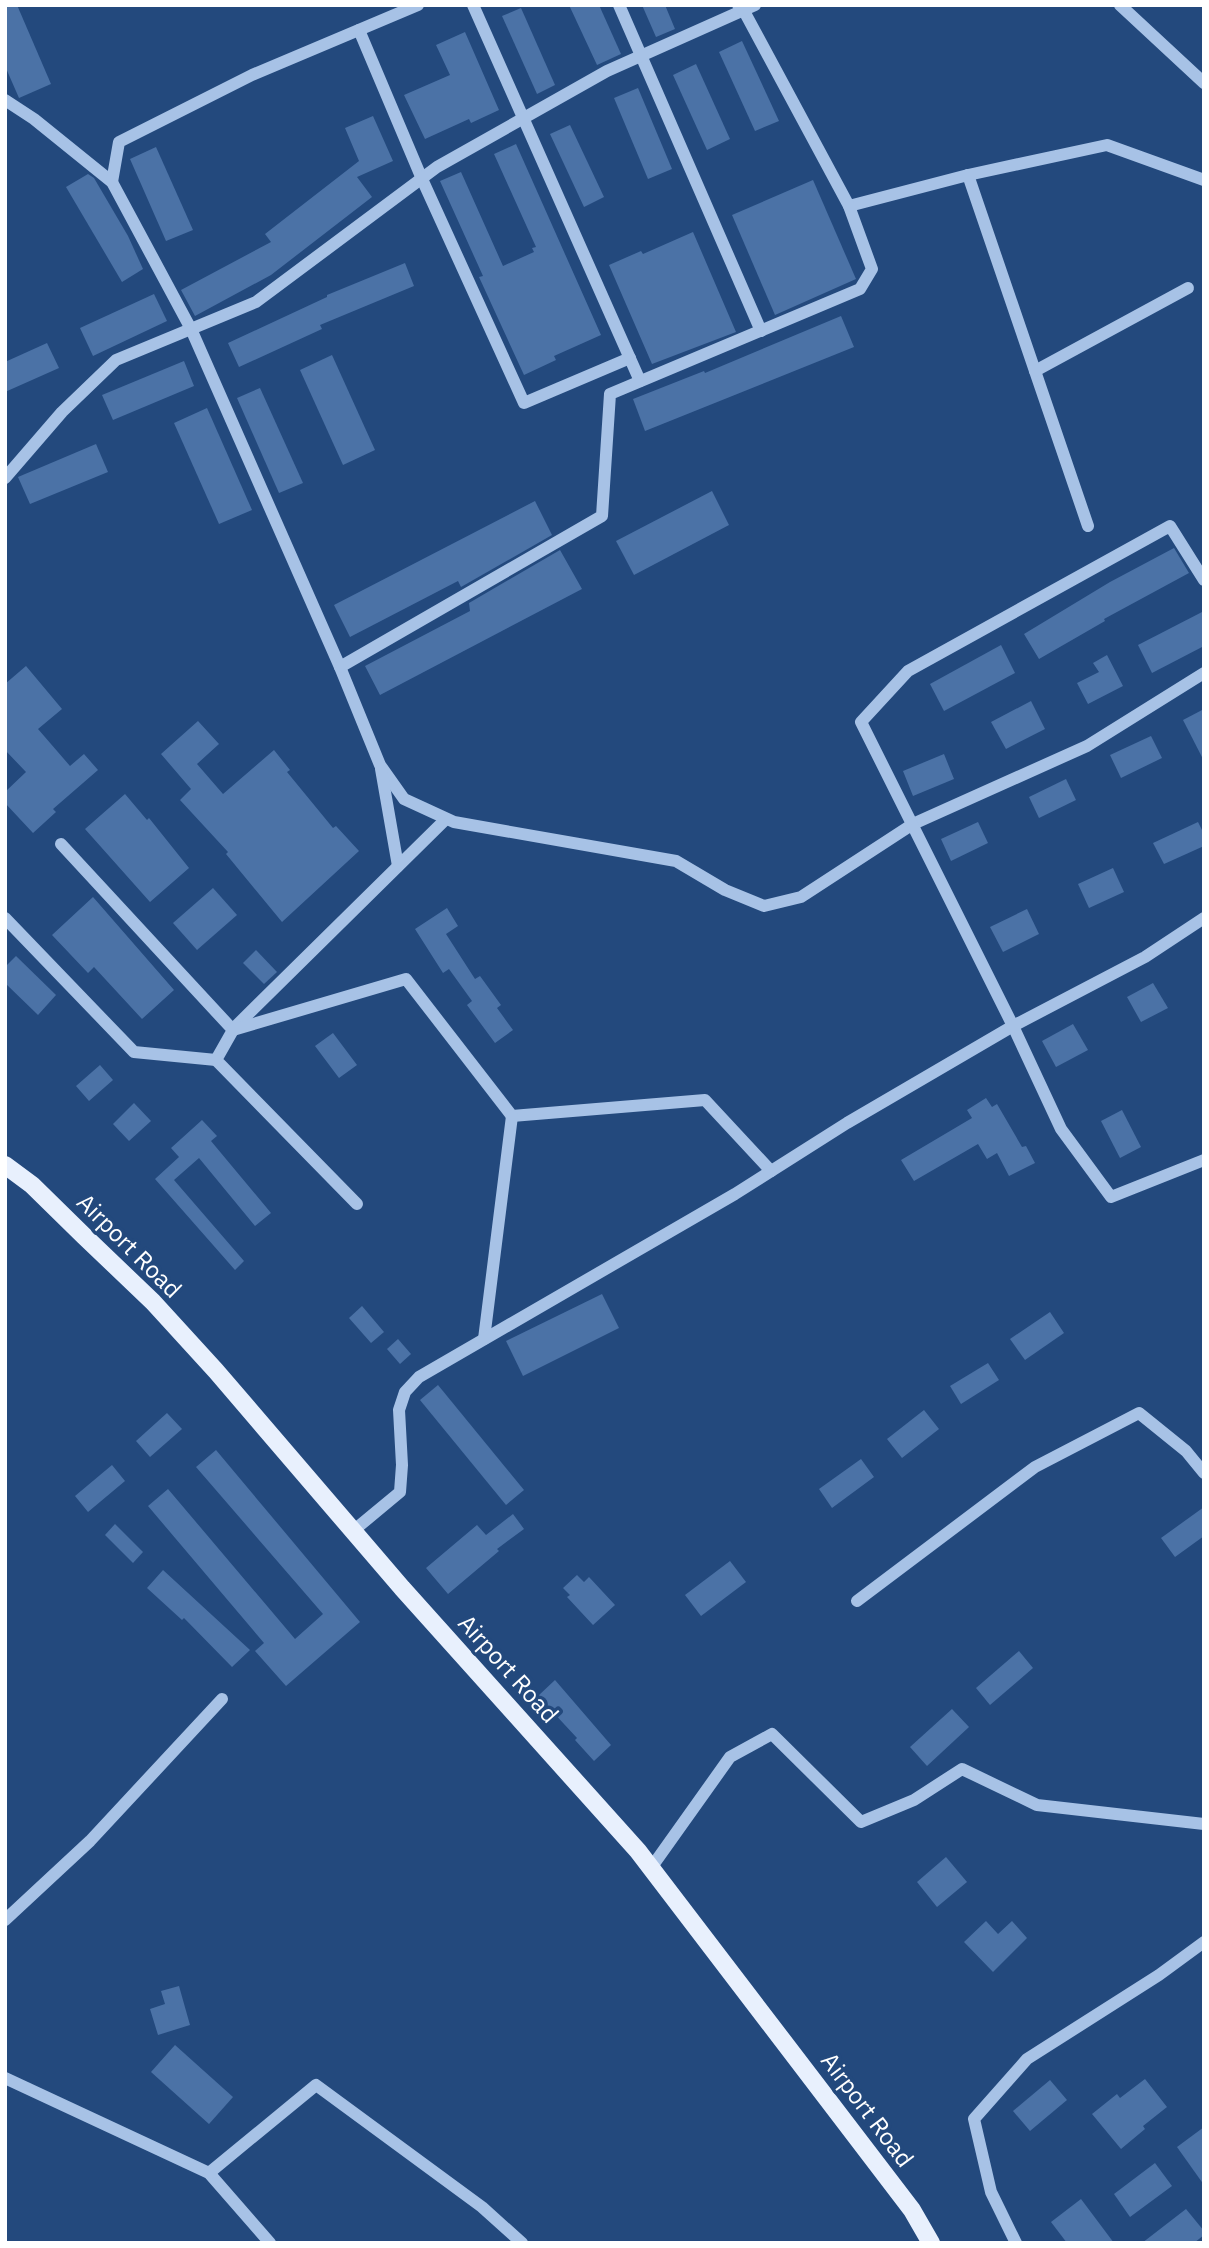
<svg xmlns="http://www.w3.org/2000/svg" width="1209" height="2248" font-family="'IBM Plex Sans',sans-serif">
<rect width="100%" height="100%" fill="#23497d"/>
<g fill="#4b72a6">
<path d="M5 5H17L51 84 19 98 5 66Z"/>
<path d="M569 5H599L621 54 597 65Z"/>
<path d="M642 5H665L675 29 656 37Z"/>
<path d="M521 8 555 85 537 94 502 16Z"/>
<path d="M465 32 499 110 471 123 469 119 425 139 404 95 450 75 436 45Z"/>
<path d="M742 41 779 121 755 131 719 52Z"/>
<path d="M696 64 730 139 707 150 673 75Z"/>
<path d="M638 88 672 169 648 179 614 98Z"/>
<path d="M373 116 393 161 357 177 372 197 271 275 195 316 181 290 271 242 265 234 359 161 345 128Z"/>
<path d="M570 125 604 197 584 207 550 134Z"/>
<path d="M516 144 601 335 554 356 556 360 524 375 479 277 483 276 440 181 461 172 503 266 534 252 532 248 536 247 494 154Z"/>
<path d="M156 147 193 230 166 241 130 159Z"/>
<path d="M88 174 94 178 128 236 143 269 122 282 66 187Z"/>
<path d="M813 180 856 279 775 315 732 215Z"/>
<path d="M693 232 736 332 652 364 609 265 641 251 643 254Z"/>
<path d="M405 263 414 286 320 325 322 329 239 367 228 343 327 297V295Z"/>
<path d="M154 294 167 321 93 356 80 328Z"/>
<path d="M841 316 854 347 645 431 633 399 704 371 705 373Z"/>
<path d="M47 343 59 368 5 392V362Z"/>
<path d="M332 355 375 450 343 465 300 370Z"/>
<path d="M184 361 194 386 113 420 102 395Z"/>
<path d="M260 388 303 483 279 493 237 398Z"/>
<path d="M207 408 252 510 219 524 174 423Z"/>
<path d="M96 444 108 472 30 504 18 477Z"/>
<path d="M712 491 729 525 634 575 616 541Z"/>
<path d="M535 501 552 535 461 587 458 581 350 637 334 605Z"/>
<path d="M1174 548 1189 573 1104 619 1105 621 1039 659 1024 634 1110 582Z"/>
<path d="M560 550 582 589 380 695 365 666 470 611 469 603Z"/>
<path d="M1204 611V646L1152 673 1138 645Z"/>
<path d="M1001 645 1015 673 944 711 930 684Z"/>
<path d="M1107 655 1123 686 1088 704 1077 683 1099 672 1093 663Z"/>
<path d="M26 666 62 709 38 729 70 766 84 754 98 770 53 809 56 812 33 833 5 803V792L26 772 5 750V684Z"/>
<path d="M1031 701 1045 729 1006 749 991 722Z"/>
<path d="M1204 709V761L1183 720Z"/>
<path d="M198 721 219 744 197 764 223 794 274 750 290 770 287 772 333 828 336 826 359 851 282 922 226 854 228 852 180 800 191 789 161 754Z"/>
<path d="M1151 736 1162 758 1121 778 1110 755Z"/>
<path d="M944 754 954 779 913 796 903 771Z"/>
<path d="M1066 779 1076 800 1039 818 1029 797Z"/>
<path d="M125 794 147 820 149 818 189 868 150 902 85 829Z"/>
<path d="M978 822 988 843 951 861 941 839Z"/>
<path d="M1198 822 1204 834V846L1164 864 1153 843Z"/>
<path d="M1113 868 1124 892 1089 908 1078 884Z"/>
<path d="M213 888 237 915 197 950 173 923Z"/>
<path d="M93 897 174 990 142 1019 94 967 88 973 52 935Z"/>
<path d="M447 908 458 926 446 934 475 979 480 976 501 1005 497 1008 513 1030 495 1043 467 1005 472 1001 449 969 443 973 415 929Z"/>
<path d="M1027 909 1039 934 1003 952 990 927Z"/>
<path d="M256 950 277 972 264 984 243 963Z"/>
<path d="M16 956 56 995 38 1015 5 983V967Z"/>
<path d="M1153 983 1168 1008 1141 1022 1127 997Z"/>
<path d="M1073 1024 1088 1050 1056 1067 1042 1041Z"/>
<path d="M333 1033 357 1065 339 1078 315 1046Z"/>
<path d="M100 1065 113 1080 89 1101 76 1086Z"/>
<path d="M986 1098 992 1107 997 1104 1022 1147 1026 1146 1035 1163 1009 1176 997 1153 987 1159 978 1144 914 1181 901 1160 972 1118 967 1110Z"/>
<path d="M134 1103 151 1121 129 1141 113 1124Z"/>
<path d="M1122 1110 1141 1147 1120 1158 1101 1121Z"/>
<path d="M202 1120 217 1136 211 1141 271 1213 255 1226 199 1158 174 1180 244 1261 235 1270 155 1179 179 1157 171 1148Z"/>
<path d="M602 1294 619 1328 523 1376 506 1341Z"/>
<path d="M362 1306 384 1332 371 1343 349 1318Z"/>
<path d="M1050 1312 1064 1333 1025 1360 1010 1339Z"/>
<path d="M398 1339 411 1354 400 1364 387 1349Z"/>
<path d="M988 1363 999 1380 961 1404 950 1386Z"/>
<path d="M438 1385 524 1490 506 1505 420 1400Z"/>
<path d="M924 1410 939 1429 902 1458 887 1439Z"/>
<path d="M167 1413 182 1429 150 1457 136 1441Z"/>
<path d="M216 1450 360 1622 286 1686 255 1651 264 1643 148 1506 168 1489 295 1639 323 1614 196 1467Z"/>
<path d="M861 1459 874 1477 832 1508 819 1489Z"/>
<path d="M112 1465 125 1481 88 1512 75 1496Z"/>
<path d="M1204 1507V1536L1175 1557 1161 1538Z"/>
<path d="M513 1514 524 1529 497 1549 499 1551 448 1594 426 1568 477 1525 486 1535Z"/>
<path d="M115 1524 143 1552 133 1563 105 1535Z"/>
<path d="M730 1561 746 1582 701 1616 685 1595Z"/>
<path d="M163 1570 250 1650 232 1667 184 1618 182 1620 147 1588Z"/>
<path d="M577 1575 584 1582 589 1577 615 1605 593 1625 567 1597 570 1595 563 1588Z"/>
<path d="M1019 1651 1033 1668 990 1705 976 1688Z"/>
<path d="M555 1680 611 1745 594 1761 575 1740 577 1738 538 1696Z"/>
<path d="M952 1709 969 1727 927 1766 910 1747Z"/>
<path d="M946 1857 967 1882 937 1907 917 1882Z"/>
<path d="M986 1921 998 1934 1012 1921 1027 1938 993 1972 964 1942Z"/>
<path d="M179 1986 190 2025 158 2035 150 2009 165 2004 161 1991Z"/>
<path d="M175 2045 233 2097 209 2124 151 2072Z"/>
<path d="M1145 2079 1167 2107 1143 2126 1145 2129 1121 2149 1092 2114 1117 2094 1120 2098Z"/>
<path d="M1050 2080 1067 2100 1030 2131 1013 2111Z"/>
<path d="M1204 2127V2185L1177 2147Z"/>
<path d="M1155 2163 1172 2186 1130 2217 1114 2194Z"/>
<path d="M1081 2199 1114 2243H1067L1051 2222Z"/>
<path d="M1186 2209 1204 2231V2235L1194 2243H1142Z"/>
</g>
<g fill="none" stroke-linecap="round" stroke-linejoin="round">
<g stroke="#a7c2e6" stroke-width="12">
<path d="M473 5 640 381"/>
<path d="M619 5 761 331"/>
<path d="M1120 5 1204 83"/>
<path d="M359 30 422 179 524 403 630 358"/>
<path d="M5 100 34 119 112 182 191 329 340 667 380 765 404 799 454 822 676 861 725 890 764 906 801 897 913 824 1087 746 1204 673"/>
<path d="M968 175 1088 526"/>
<path d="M112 182 119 142 252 75 418 5"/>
<path d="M849 206 968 175 1107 145 1204 180"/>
<path d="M1035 371 1188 288"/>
<path d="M5 478 62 412 116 360 256 302 437 167 607 71 755 5"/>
<path d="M1204 580 1170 526 908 671 861 722 1013 1026 1061 1129 1111 1197 1204 1160"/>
<path d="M340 667 602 516 610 394 860 289 872 269 849 206 744 11 738 5"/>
<path d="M381 769 398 866"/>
<path d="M61 844 233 1030 216 1060 357 1204"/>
<path d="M5 918 134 1052 216 1060"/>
<path d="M235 1027 446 819"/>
<path d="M233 1030 406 979 512 1116 705 1100 771 1171"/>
<path d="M484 1339 512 1116"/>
<path d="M353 1531 400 1492 402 1465 399 1410 405 1392 419 1377 735 1194 847 1123 1013 1026 1145 957 1204 918"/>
<path d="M857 1601 1035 1467 1139 1413 1186 1451 1204 1473"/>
<path d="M651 1868 730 1757 772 1734 861 1822 914 1800 962 1769 1037 1805 1204 1824"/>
<path d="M5 1920 90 1841 222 1699"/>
<path d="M5 2078 209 2173 270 2243"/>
<path d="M209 2173 316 2085 482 2207 522 2243"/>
<path d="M1016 2243 991 2192 974 2119 1027 2059 1159 1975 1204 1942"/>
</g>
<path stroke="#e8f0fd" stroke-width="18" d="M5 1165 32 1185 84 1236 153 1302 216 1371 402 1588 638 1851 912 2210 931 2243"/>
</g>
<g text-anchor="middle" stroke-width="7" stroke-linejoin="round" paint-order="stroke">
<g font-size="24" fill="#fff" stroke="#23497d">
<text transform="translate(129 1246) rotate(45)" y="8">Airport Road</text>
<text transform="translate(508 1669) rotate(48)" y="8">Airport Road</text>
<text transform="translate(867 2110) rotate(53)" y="8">Airport Road</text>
</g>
</g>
<rect width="1209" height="2248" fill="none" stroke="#ffffff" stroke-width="14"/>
</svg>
